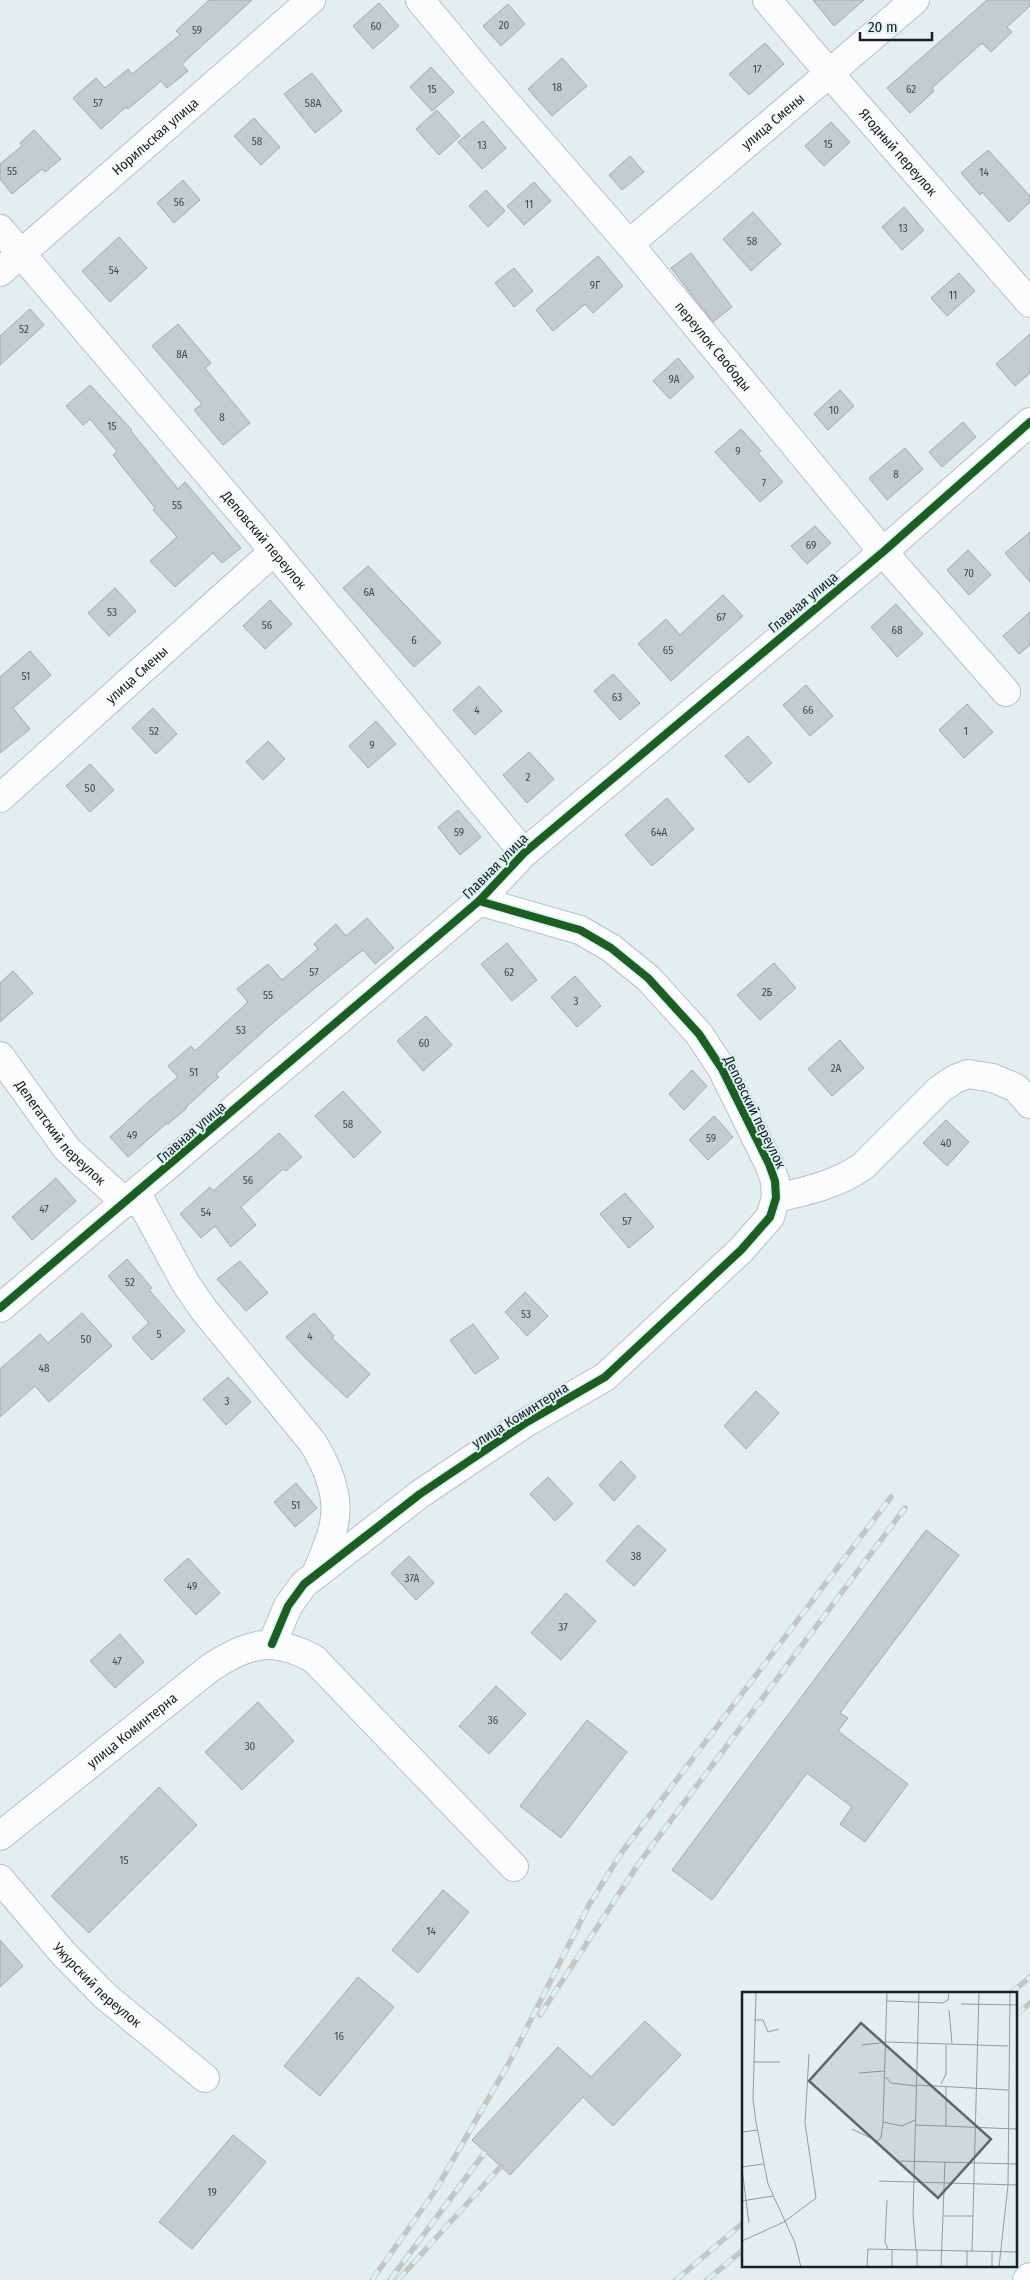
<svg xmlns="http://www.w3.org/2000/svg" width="1030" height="2280" font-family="'Fira Sans Condensed',sans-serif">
<rect width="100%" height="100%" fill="#e3eeef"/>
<g fill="#c4cccf" stroke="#a3aaad">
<path d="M209 0H252L182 64 188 71 167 88 161 81 128 109 126 107 101 129 73 98 96 78 105 88 128 69 132 74 180 35 176 31Z"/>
<path d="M813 0H864L834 26Z"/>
<path d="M987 0H1030V6L1007 27 1012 32 991 52 982 43 932 88 934 91 910 113 887 88Z"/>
<path d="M379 3 399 26 373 49 353 26Z"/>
<path d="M508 4 525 24 501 46 483 26Z"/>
<path d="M765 43 784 64 749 95 729 74Z"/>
<path d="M562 58 587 86 552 116 528 89Z"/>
<path d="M431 67 454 92 432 111 410 87Z"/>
<path d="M312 73 342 111 315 133 284 94Z"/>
<path d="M437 110 460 136 439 155 416 129Z"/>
<path d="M254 118 280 147 261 165 234 136Z"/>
<path d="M483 121 506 148 482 169 458 142Z"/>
<path d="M831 122 850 142 824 166 805 146Z"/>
<path d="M34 130 61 159 45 172 42 169 12 194 0 179V164L22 146 20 143Z"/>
<path d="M988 150 1030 196V202L1009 222 982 192 980 195 961 173Z"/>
<path d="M630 156 644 172 622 190 609 175Z"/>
<path d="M183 180 200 200 174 223 157 203Z"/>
<path d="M534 182 551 201 524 225 507 206Z"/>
<path d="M486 190 505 211 488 227 469 206Z"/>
<path d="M904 207 924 230 902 250 882 227Z"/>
<path d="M753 212 781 244 751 271 723 239Z"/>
<path d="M119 237 147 268 110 302 82 271Z"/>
<path d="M691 253 732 307 713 322 671 268Z"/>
<path d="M598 256 623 286 593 313 585 304 553 331 536 310Z"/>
<path d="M514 268 533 291 514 307 495 283Z"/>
<path d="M959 273 975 291 947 316 931 298Z"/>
<path d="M30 309 44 325 0 365V336Z"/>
<path d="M178 324 211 363 205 368 250 423 223 445 194 410 202 404 152 346Z"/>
<path d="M1030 334V373L1015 386 996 364Z"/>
<path d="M678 358 694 377 670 399 653 381Z"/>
<path d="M90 385 132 430 131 431 178 489 185 482 241 548 222 563 213 553 175 587 150 561 177 537 153 510 155 508 113 455 117 451 90 419 83 425 66 406Z"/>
<path d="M840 390 854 406 828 430 814 414Z"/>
<path d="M963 422 976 437 942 467 929 452Z"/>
<path d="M741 429 761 451 758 453 783 482 760 502 715 452Z"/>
<path d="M905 448 923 469 887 500 869 478Z"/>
<path d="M815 526 831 543 807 564 791 546Z"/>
<path d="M1030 532V582L1005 553Z"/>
<path d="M968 550 991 575 969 595 947 570Z"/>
<path d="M368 566 441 643 414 667 343 588Z"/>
<path d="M115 588 136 611 109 636 88 613Z"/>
<path d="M723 595 743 616 671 681 638 644 666 619 680 635Z"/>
<path d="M270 600 292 624 265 649 243 626Z"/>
<path d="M896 604 923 634 897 657 871 627Z"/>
<path d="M1030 612V645L1019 654 1003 636Z"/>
<path d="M30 651 51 675 13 708 30 729 0 753V677Z"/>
<path d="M613 674 640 703 620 720 594 691Z"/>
<path d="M806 685 833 716 810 736 783 705Z"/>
<path d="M479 686 502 711 475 735 453 710Z"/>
<path d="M967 704 993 732 964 758 939 730Z"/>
<path d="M153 708 177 734 156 754 132 728Z"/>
<path d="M376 721 396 744 368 768 349 746Z"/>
<path d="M748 736 772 763 749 783 725 756Z"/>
<path d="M268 741 285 759 263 780 246 762Z"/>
<path d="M529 752 554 779 527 803 503 775Z"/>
<path d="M90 764 114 790 90 812 66 786Z"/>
<path d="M667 798 694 829 652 866 625 835Z"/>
<path d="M458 810 481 837 460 855 438 827Z"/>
<path d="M367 918 394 948 375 964 363 950 336 971 275 1021 216 1074 219 1077 186 1107 187 1108 168 1124 167 1123 128 1157 110 1137 149 1101 178 1077 168 1066 191 1046 195 1051 248 1002 237 989 268 964 282 980 318 949 314 944 336 924 346 936Z"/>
<path d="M507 943 537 980 512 1001 481 964Z"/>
<path d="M774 963 796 988 760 1020 737 995Z"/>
<path d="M13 971 33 993 0 1022V983Z"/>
<path d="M575 976 601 1006 577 1027 551 997Z"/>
<path d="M426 1016 452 1045 423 1071 397 1041Z"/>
<path d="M840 1040 864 1068 832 1096 808 1069Z"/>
<path d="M692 1070 707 1086 684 1110 669 1094Z"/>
<path d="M343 1091 381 1132 354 1158 315 1116Z"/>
<path d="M714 1116 733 1137 708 1160 689 1140Z"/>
<path d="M946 1120 969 1142 947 1166 923 1143Z"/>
<path d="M279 1133 302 1157 286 1171 283 1169 241 1207 256 1225 231 1247 215 1226 201 1238 180 1214 210 1187 213 1191Z"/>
<path d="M56 1178 76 1201 32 1240 12 1217Z"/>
<path d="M625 1193 654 1227 629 1248 600 1214Z"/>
<path d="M127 1259 152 1288 149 1290 185 1331 152 1360 132 1338 149 1323 108 1276Z"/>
<path d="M240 1261 268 1293 246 1311 217 1279Z"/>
<path d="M525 1292 548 1316 527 1336 505 1312Z"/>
<path d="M82 1313 112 1346 49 1402 35 1386 0 1417V1369L40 1334 48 1343Z"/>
<path d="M314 1313 334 1336 332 1338 370 1374 347 1398 307 1360 286 1337Z"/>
<path d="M473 1324 499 1358 475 1374 450 1340Z"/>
<path d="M228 1377 251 1402 226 1425 203 1399Z"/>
<path d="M756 1391 779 1413 746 1449 724 1426Z"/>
<path d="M621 1461 636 1477 614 1501 599 1485Z"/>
<path d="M548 1477 573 1504 555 1521 530 1494Z"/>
<path d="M296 1483 317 1508 295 1527 274 1502Z"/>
<path d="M638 1525 666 1550 634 1586 606 1561Z"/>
<path d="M926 1530 959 1555 840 1713 848 1718 838 1731 908 1784 865 1842 840 1824 852 1807 807 1773 712 1900 672 1870Z"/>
<path d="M409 1556 434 1583 416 1600 391 1573Z"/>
<path d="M188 1558 220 1593 196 1615 164 1580Z"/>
<path d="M566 1593 596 1621 561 1660 531 1633Z"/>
<path d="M120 1634 144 1662 115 1688 90 1661Z"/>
<path d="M496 1686 526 1714 489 1754 459 1726Z"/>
<path d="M258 1702 294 1741 242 1790 205 1752Z"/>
<path d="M587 1720 627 1752 561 1838 520 1806Z"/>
<path d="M159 1787 197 1825 89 1933 51 1896Z"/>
<path d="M443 1890 469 1912 418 1973 392 1950Z"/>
<path d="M0 1940 23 1966 0 1987Z"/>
<path d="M358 1977 394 2007 320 2096 284 2066Z"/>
<path d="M645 2021 681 2055 613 2126 583 2097 510 2175 472 2140 558 2047 591 2077Z"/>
<path d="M233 2135 266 2162 192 2249 159 2222Z"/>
</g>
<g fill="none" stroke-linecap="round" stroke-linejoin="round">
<defs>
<g id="minor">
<path id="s1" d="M420 0 483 76 629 244 883 552 1006 692"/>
<path id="s2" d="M767 0 830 74 1030 303"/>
<path id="s3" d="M0 229 274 551 524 853"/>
<path id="s4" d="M629 244 915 0"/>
<path id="s5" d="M0 272 311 0"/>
<path id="s6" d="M0 798 274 551"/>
<path id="s7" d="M0 1056 67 1149 126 1203"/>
<path d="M137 1194 186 1284 204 1310 313 1443C327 1466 340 1496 334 1524 331 1540 323 1557 317 1572"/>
<path d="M776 1198C807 1191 835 1185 862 1167L940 1089 955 1079 968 1074 993 1078 1016 1088 1030 1104"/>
<path d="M0 1308 479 901 524 853 883 552 1030 422"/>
<path d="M272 1644 288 1606 304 1584 420 1494 527 1422 605 1377 741 1250 770 1217 776 1198 775 1181 769 1164 722 1069 699 1034 648 978 611 948 580 930 479 901"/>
<path id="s8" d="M0 1836 210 1668C248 1643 272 1636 314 1659L514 1867"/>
<path id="s9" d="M0 1879 63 1953 105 1996 205 2078"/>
<path d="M1027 2280 1030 2277"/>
</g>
</defs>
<use href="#minor" stroke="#b9c1c3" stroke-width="30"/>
<use href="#minor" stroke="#fbfcfd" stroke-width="28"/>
<defs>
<g id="rail">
<path d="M1010 1994 1030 1977"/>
<path d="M540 2015 639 1863 905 1508"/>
<path d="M1016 2015 1030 2003"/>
<path d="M372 2280 435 2191 509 2063 589 1905 622 1852 891 1497"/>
<path d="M390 2280 485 2152"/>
<path d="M398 2280 501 2166"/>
<path d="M676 2280 744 2222"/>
<path d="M707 2280 744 2249"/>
</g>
</defs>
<use href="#rail" stroke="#c4c6c6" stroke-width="5.5"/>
<use href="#rail" stroke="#ddf1f5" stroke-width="4" stroke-dasharray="11" stroke-linecap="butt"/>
<defs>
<g id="cycleway">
<path d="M0 1308 479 901 524 853 883 552 1030 422"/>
<path d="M272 1644 288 1606 304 1584 420 1494 527 1422 605 1377 741 1250 770 1217 776 1198 775 1181 769 1164 722 1069 699 1034 648 978 611 948 580 930 479 901"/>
</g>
</defs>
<use href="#cycleway" stroke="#ddf1f5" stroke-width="11"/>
<use href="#cycleway" stroke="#1b5e20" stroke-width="8"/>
</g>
<g text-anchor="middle" stroke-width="4" stroke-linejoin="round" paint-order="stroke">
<g font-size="11" fill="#444b4c">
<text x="504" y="29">20</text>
<text x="376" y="30">60</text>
<text x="197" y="34">59</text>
<text x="757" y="73">17</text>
<text x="557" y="91">18</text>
<text x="432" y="93">15</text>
<text x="911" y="93">62</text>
<text x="98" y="107">57</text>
<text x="313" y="107">58А</text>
<text x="257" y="145">58</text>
<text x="828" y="148">15</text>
<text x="482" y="149">13</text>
<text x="12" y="175">55</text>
<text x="984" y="176">14</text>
<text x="179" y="206">56</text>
<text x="529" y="208">11</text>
<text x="903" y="232">13</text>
<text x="752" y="245">58</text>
<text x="114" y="274">54</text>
<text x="595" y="289">9Г</text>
<text x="953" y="299">11</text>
<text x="24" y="333">52</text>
<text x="182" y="358">8А</text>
<text x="674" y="383">9А</text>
<text x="834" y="414">10</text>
<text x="222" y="421">8</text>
<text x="112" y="430">15</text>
<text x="738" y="455">9</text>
<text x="896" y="478">8</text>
<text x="764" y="487">7</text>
<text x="177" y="509">55</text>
<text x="811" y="549">69</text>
<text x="969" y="577">70</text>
<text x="369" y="596">6А</text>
<text x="112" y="616">53</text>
<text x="721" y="621">67</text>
<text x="267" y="629">56</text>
<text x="897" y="634">68</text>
<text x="414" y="644">6</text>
<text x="668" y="654">65</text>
<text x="26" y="680">51</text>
<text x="617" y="701">63</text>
<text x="477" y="714">4</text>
<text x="808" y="714">66</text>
<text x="154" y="735">52</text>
<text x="966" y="735">1</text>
<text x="372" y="749">9</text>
<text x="528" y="781">2</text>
<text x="90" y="792">50</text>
<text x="459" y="836">59</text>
<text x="659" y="836">64А</text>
<text x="314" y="976">57</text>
<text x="509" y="976">62</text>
<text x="767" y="996">2Б</text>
<text x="268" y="999">55</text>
<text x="576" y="1005">3</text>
<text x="241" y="1034">53</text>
<text x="424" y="1047">60</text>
<text x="836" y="1072">2А</text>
<text x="194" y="1076">51</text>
<text x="348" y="1128">58</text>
<text x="132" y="1139">49</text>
<text x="711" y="1142">59</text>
<text x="946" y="1147">40</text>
<text x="248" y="1184">56</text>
<text x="44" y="1213">47</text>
<text x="206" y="1216">54</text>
<text x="627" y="1225">57</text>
<text x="130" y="1286">52</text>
<text x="526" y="1318">53</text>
<text x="159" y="1338">5</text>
<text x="310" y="1340">4</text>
<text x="86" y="1343">50</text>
<text x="44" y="1372">48</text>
<text x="227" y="1405">3</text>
<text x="296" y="1509">51</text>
<text x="636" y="1560">38</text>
<text x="412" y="1582">37А</text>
<text x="192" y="1590">49</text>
<text x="563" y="1631">37</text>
<text x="117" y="1665">47</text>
<text x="493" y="1724">36</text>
<text x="250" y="1750">30</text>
<text x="124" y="1864">15</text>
<text x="431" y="1935">14</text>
<text x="339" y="2040">16</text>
<text x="212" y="2196">19</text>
</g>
<g font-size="14" fill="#192021" stroke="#ddf1f5">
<text dy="5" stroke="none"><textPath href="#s4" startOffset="189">улица Смены</textPath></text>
<text dy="5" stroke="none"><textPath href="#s5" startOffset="206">Норильская улица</textPath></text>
<text dy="5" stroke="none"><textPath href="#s2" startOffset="201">Ягодный переулок</textPath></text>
<text dy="5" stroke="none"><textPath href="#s1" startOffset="454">переулок Свободы</textPath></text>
<text dy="5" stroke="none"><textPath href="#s3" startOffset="408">Деповский переулок</textPath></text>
<text transform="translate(803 602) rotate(-40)" y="5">Главная улица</text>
<text dy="5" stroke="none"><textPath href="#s6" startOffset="184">улица Смены</textPath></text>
<text transform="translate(495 866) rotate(-45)" y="5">Главная улица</text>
<text transform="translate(755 1112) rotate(64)" y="5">Деповский переулок</text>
<text dy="5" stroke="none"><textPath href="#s7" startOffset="98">Делегатский переулок</textPath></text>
<text transform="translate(191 1132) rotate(-41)" y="5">Главная улица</text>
<text transform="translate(520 1415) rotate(-32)" y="5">улица Коминтерна</text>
<text dy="5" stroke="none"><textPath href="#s8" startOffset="169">улица Коминтерна</textPath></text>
<text dy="5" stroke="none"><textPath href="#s9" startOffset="144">Ужурский переулок</textPath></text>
</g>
</g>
<g transform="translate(742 1992)">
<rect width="275" height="275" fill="#e3eeef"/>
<path fill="none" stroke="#929c9d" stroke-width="1" d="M14 0 11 107 14 130 26 192 53 251 59 275M145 9 201 11 206 8 207 0M219 12 275 13M207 18 210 51M13 28H21L26 40 37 37M120 53 145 50 266 54M12 70H38M117 81 142 79M144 85 149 91 174 94M199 92 204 82V53M174 93 266 98M204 94V135M141 130 145 0M141 130 160 134 173 128M174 133 275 137M110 137 135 149 139 146 141 130M0 140 16 138M158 169 275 172M0 175 21 172M0 177 7 231M137 189 275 193M145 208 143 250 146 257M0 209 31 204M202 224H231M0 249 42 230 74 206 63 131 67 62M174 258 171 223 177 0M230 259 237 0M125 275 126 257 275 260M150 275V258M175 275V258M199 275 203 170M225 275V259M250 275V259M257 275 266 193 268 0"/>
<path fill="#606869" fill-opacity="0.15" stroke="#606869" stroke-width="2.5" d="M119 31 249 147 196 206 67 89Z"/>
<rect width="275" height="275" fill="none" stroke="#192021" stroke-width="2.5"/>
</g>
<path d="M860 32v8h72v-8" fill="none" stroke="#192021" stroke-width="2.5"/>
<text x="868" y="32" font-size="15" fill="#192021" stroke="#ddf1f5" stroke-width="4" paint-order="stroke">20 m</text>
</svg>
